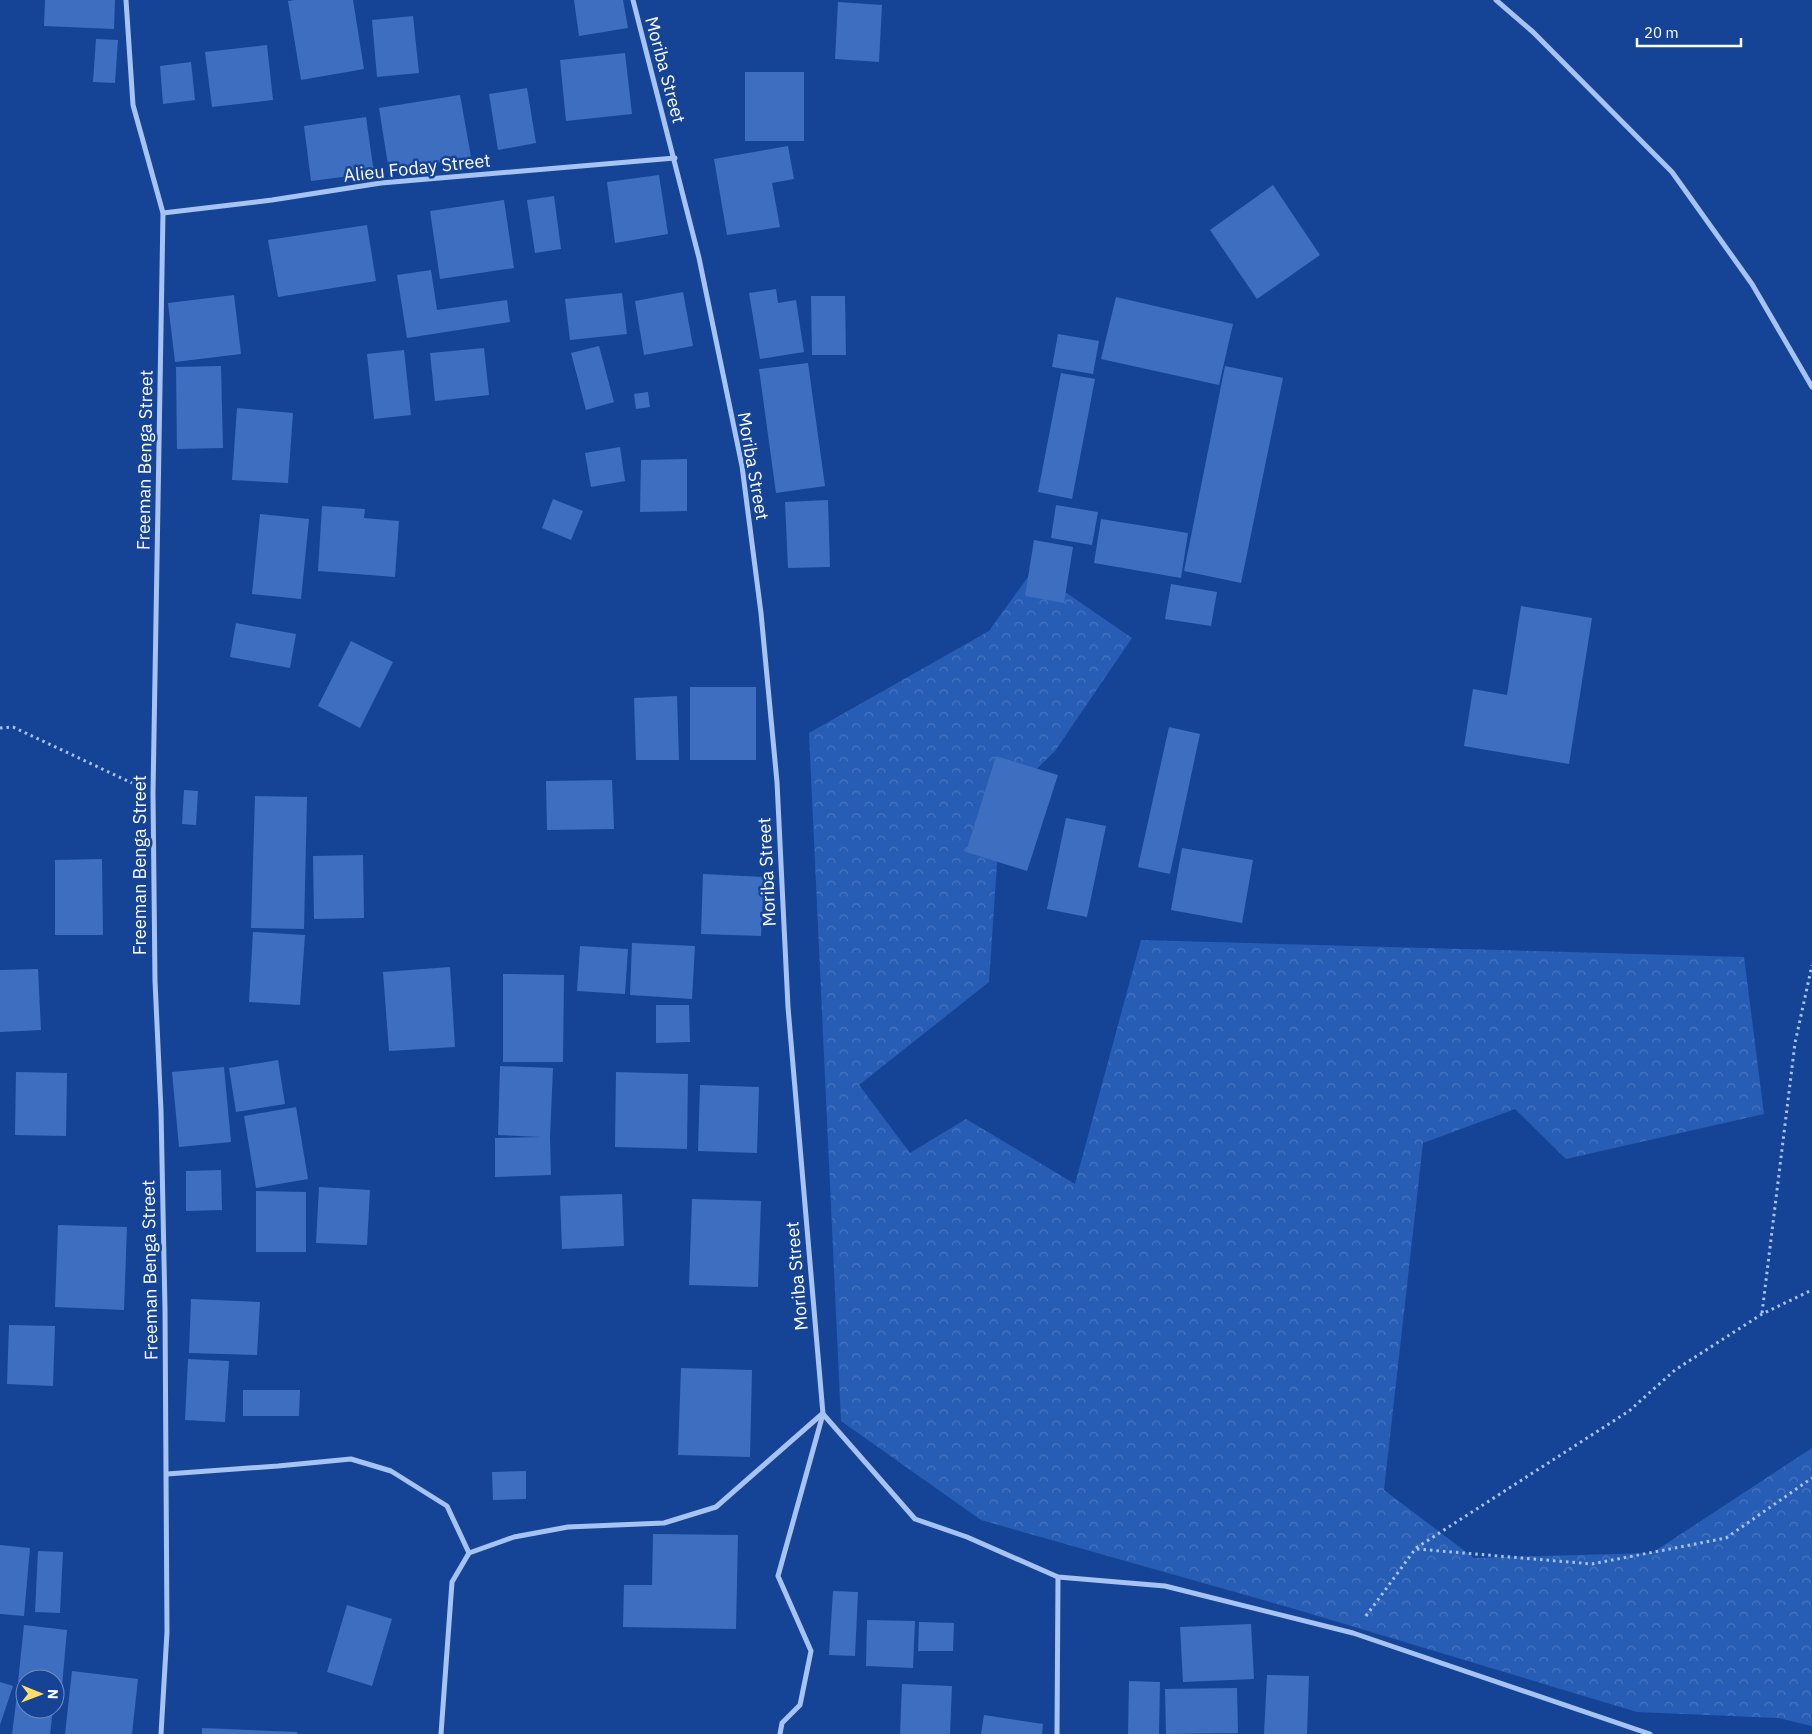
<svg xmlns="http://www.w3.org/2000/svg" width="1812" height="1734" font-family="'IBM Plex Sans',sans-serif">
<defs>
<pattern id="forest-crowns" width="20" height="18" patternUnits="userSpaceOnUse" patternTransform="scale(1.25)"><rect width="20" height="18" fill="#285db6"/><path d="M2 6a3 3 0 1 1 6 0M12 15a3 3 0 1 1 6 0" fill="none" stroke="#4875c1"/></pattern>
</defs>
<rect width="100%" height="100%" fill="#154497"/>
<path fill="url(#forest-crowns)" d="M1033 570 1132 638 1055 751 1001 804 989 982 859 1085 910 1153 966 1119 1075 1184 1141 940 1744 957 1764 1114 1566 1159 1515 1109 1423 1143 1384 1490 1474 1558 1652 1553 1812 1448V1726L1778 1718 1637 1712 1298 1610 981 1520 841 1421 809 733 989 631Z"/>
<g fill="#3d6ebf">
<path d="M45 0H115L114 29 44 26Z"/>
<path d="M295 0H353L364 69 301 80 288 1Z"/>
<path d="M574 0H623L628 28 579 36Z"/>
<path d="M838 2 882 5 879 62 835 59Z"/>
<path d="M413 16 419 73 377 77 372 20Z"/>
<path d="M96 39 118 40 115 83 93 82Z"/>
<path d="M267 45 273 100 212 107 205 52Z"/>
<path d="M625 53 632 114 566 121 560 60Z"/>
<path d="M191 62 195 100 163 104 160 66Z"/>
<rect x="745" y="72" width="59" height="69"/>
<path d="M527 88 536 143 498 150 489 94Z"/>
<path d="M460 95 471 157 389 171 379 108Z"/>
<path d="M366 117 374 173 311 181 304 126Z"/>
<path d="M788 146 794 179 772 183 780 227 727 235 714 159Z"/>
<path d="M659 175 668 234 615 243 607 182Z"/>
<path d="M1273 185 1320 255 1257 299 1210 230Z"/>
<path d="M554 196 561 249 535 253 527 200Z"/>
<path d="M504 200 514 268 440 279 430 211Z"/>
<path d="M367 225 376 281 278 297 268 240Z"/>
<path d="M431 270 437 310 507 300 510 322 407 338 397 275Z"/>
<path d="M776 289 778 303 796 300 804 352 760 359 749 293Z"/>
<path d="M683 292 693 346 644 355 635 301Z"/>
<path d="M622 293 627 334 570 340 565 299Z"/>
<path d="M234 295 241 354 175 362 168 303Z"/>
<path d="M811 296H845L846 355H812Z"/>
<path d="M1116 297 1233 324 1219 385 1101 359Z"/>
<path d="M1058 334 1099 341 1093 374 1052 367Z"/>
<path d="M599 346 614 402 586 410 571 353Z"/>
<path d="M484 348 489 395 435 401 430 353Z"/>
<path d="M404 350 411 415 374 419 367 354Z"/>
<path d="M808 363 825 486 776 493 759 369Z"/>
<path d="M221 366 223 448 177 449 176 367Z"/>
<path d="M1225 366 1283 378 1241 583 1184 571Z"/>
<path d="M1061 373 1095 379 1072 499 1038 492Z"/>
<path d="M648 392 650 407 636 409 634 394Z"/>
<path d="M237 408 293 413 288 483 232 480Z"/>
<path d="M620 447 625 481 591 487 585 453Z"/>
<path d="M687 459V511L640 512 641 460Z"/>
<path d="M553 499 583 511 571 540 542 528Z"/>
<path d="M828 500 830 567 788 568 785 502Z"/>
<path d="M1056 505 1098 512 1092 545 1051 538Z"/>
<path d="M322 506 365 509 364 518 399 521 395 577 318 571Z"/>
<path d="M260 514 309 519 301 599 252 594Z"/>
<path d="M1101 519 1188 533 1181 578 1094 563Z"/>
<path d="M1034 540 1073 547 1064 603 1025 596Z"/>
<path d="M1171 584 1217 592 1211 626 1165 619Z"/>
<path d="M1521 606 1592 618 1569 764 1464 746 1473 689 1507 695Z"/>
<path d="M236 623 296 634 290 668 230 657Z"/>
<path d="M351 641 393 662 360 728 318 706Z"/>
<rect x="690" y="687" width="66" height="73"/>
<path d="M677 696 679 760H636L634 698Z"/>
<path d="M1169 727 1200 734 1170 874 1138 867Z"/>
<path d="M996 756 1058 775 1027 871 966 852Z"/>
<path d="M612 780 614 829 547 830 546 781Z"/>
<path d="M184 790 198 791 196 825 182 824Z"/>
<path d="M255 796 307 797 304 929 251 928Z"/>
<path d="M1066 818 1106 826 1087 917 1047 909Z"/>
<path d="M1182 848 1253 860 1242 923 1171 910Z"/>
<path d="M363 855 364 918 314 919 313 856Z"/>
<path d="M102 859 103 935H55V860Z"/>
<path d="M703 874 764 877 761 936 701 934Z"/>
<path d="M253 932 305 935 300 1005 249 1002Z"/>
<path d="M632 943 695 946 692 999 630 995Z"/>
<path d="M580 946 628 949 625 994 577 991Z"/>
<path d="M450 967 455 1047 389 1051 383 972Z"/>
<path d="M38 969 41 1030 0 1032V970Z"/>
<path d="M503 974 564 975 563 1062H503Z"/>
<path d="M656 1005H689L690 1042 656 1043Z"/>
<path d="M278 1060 285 1104 236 1112 229 1068Z"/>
<path d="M500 1066 553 1068 550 1137 551 1175 495 1177V1138L541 1137 498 1135Z"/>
<path d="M224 1067 231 1142 179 1147 172 1072Z"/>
<path d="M16 1072 67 1073 66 1136 15 1135Z"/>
<path d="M616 1072 688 1074 687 1149 615 1147Z"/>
<path d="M700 1085 759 1087 757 1153 698 1151Z"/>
<path d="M296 1107 308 1179 256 1188 244 1116Z"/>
<path d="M221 1170 222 1210 186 1211V1171Z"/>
<path d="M319 1187 370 1190 367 1245 316 1243Z"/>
<path d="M256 1191 306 1192V1252H256Z"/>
<path d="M622 1194 624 1246 562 1249 560 1196Z"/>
<path d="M692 1199 761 1201 758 1287 689 1285Z"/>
<path d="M58 1225 127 1227 124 1310 55 1307Z"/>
<path d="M191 1299 260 1302 257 1355 189 1353Z"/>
<path d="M9 1325 55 1326 53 1386 7 1384Z"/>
<path d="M188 1359 229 1361 225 1422 185 1420Z"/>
<path d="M681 1368 752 1370 750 1457 678 1455Z"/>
<path d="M243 1390H300L299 1416H243Z"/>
<path d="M526 1471V1499L493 1500 492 1472Z"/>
<path d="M653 1534 738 1535 736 1629 623 1627 624 1585H652Z"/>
<path d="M0 1545 30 1548 24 1616 0 1614Z"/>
<path d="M38 1551 63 1552 60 1613 35 1612Z"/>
<path d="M833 1591 858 1592 855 1656 829 1655Z"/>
<path d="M347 1605 392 1619 372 1686 327 1672Z"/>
<path d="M867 1620 915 1621 913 1668 866 1666Z"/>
<path d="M919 1622 954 1623 953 1651H918Z"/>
<path d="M1251 1624 1254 1679 1183 1682 1180 1627Z"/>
<path d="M24 1625 67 1630 62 1686 55 1685V1679H25V1683L18 1682Z"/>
<path d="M72 1671 138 1679 132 1734H65Z"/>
<path d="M1267 1675 1309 1676 1307 1734H1264Z"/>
<path d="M1129 1681 1160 1682 1159 1734H1128Z"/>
<path d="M0 1682 13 1686 0 1725Z"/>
<path d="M902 1684 952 1686 950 1734H900Z"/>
<path d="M18 1687 25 1688V1709H53L50 1734H12Z"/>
<path d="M1237 1688 1238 1733 1166 1734 1165 1689Z"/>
<path d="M984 1715 1043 1724 1042 1734H981Z"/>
<path d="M202 1728 297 1732V1734H202Z"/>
</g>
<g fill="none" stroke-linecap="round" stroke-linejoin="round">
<g stroke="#a7c3f2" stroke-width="3" stroke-dasharray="2.5 4" stroke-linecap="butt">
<path d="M0 728 13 727 132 783"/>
<path d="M1762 1313 1795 1043 1812 965"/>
<path d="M1417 1549 1592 1564 1726 1538 1812 1478"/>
<path d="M1366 1616 1416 1548 1629 1411 1675 1370 1762 1314 1812 1290"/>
</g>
<g stroke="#a7c3f2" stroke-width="5">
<path d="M126 0 133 105 163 213 153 793 155 981 161 1111 165 1309 167 1632 161 1734"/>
<path d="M633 0 699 258 742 466 761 613 777 782 788 1007 823 1414 778 1576 811 1651 800 1705 782 1723 780 1734"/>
<path d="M1496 0 1533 32 1672 172 1752 284 1812 387"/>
<path d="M163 213 272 200 381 183 675 158"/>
<path d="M823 1414 915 1519 967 1537 1058 1577 1165 1586 1353 1633 1650 1734"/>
<path d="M167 1474 278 1466 351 1459 391 1471 447 1506 469 1553"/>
<path d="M441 1734 452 1582 469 1553 514 1537 568 1527 664 1523 716 1507 822 1414"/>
<path d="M1057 1734 1058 1577"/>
</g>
</g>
<g text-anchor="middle" stroke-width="5" stroke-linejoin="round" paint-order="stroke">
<g font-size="18" fill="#fff" stroke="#154497">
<text transform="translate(665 70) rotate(75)" y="6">Moriba Street</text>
<text transform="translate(417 168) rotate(-6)" y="6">Alieu Foday Street</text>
<text transform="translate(145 460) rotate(-89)" y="6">Freeman Benga Street</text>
<text transform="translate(753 466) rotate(80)" y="6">Moriba Street</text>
<text transform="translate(140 865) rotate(-90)" y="6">Freeman Benga Street</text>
<text transform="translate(767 872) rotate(-93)" y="6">Moriba Street</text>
<text transform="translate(150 1270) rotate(-91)" y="6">Freeman Benga Street</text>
<text transform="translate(797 1276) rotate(-95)" y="6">Moriba Street</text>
</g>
</g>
<g transform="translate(40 1694) rotate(91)"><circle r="24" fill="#154497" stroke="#738fc1"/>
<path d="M0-4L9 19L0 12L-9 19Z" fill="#ffde68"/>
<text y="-8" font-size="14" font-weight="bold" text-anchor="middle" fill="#ffffff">N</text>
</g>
<path d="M1637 38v8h104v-8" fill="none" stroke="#ffffff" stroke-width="2.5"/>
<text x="1644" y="38" font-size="15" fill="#ffffff" stroke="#154497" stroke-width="4" paint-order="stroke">20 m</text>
</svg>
